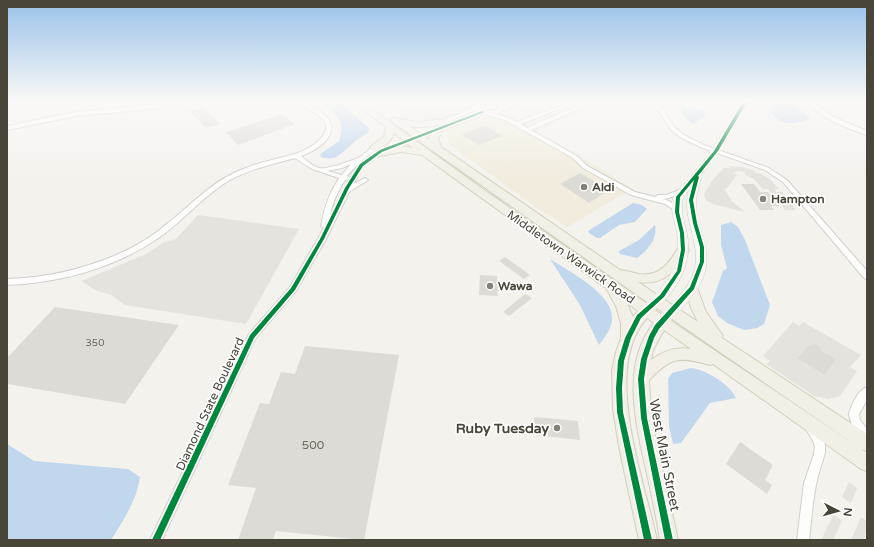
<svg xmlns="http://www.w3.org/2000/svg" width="874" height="547" font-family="'Varela Round',sans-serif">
<rect width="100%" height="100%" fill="#f3f2ed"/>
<path fill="#f1ecde" d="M386 102H601L605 105 591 108 537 132 585 159 632 189 567 227 534 206 449 144 445 131 421 120 410 119Z"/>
<g fill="#e5e3de">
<path d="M728 166 743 167 756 171 755 173H760L771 180 779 189H775L776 192H782L796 210H785L768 189H763L754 179 745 175V172L740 171 733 172 737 175 725 190 732 201 745 212 716 205 707 201 704 195 711 182 724 168H731Z"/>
<path d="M198 215 299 229 246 324 125 305 111 295 95 290 81 281 144 255 165 242 176 239Z"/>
<path d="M793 322 799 326 803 322 861 355 850 367 857 371 840 396 829 399 814 396 766 364 770 361 763 356Z"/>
<path d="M849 482 857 488 851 503 842 497Z"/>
<path d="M834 514 842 521 833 540H821Z"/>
<path d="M861 517 867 521V531L863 540H851Z"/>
</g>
<g fill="#c1d7ee">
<path d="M321 102H340L369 128 368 133C363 136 357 139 352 144 341 153 336 162 321 157L320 154 339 141C346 122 338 114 322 105Z"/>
<path d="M774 102 792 103 810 118C797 125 782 126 772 114L771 108Z"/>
<path d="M684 106 704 111 705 116 693 124C686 120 682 114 680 107Z"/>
<path d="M633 203 642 205 647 209 635 222 619 225 600 238H597L589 233 588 231Z"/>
<path d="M731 222 738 227 745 240 770 305 764 324 757 328 744 330 727 323 718 316 712 302 723 271 727 268 721 245V225Z"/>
<path d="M655 225C658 239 647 251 637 258L620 254 619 251 639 240Z"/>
<path d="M550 259C568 271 615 294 612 320 611 329 605 337 599 345L580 305Z"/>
<path d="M691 368C706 370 730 384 736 398L710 403 681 443 673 444 669 426 668 379 672 373Z"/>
<path d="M7 444 34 461 128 469 140 477C137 500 123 521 111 540H7Z"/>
</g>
<g fill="#dcdbd6">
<path d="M203 107 220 124 206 128 189 111Z"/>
<path d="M282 114 295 124 238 145 226 132Z"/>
<path d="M482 126H486L502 136 479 145 462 135Z"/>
<path d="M580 173 609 190 589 203 560 184Z"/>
<path d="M741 184H754L760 192H768L779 206H771L774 210H760Z"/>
<path d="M505 257 519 267 530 275 524 279 499 261Z"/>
<path d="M480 275 497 276V280H501V291H497L498 296 479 295Z"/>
<path d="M525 294 532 298 509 316 503 312Z"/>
<path d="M55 307 179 325 125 404 7 384V358Z"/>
<path d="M814 343 821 348 820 350 836 360 824 375 798 358 810 344 812 346Z"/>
<path d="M305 346 399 355 364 540 276 531 273 540H238L256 488 228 485 260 403 269 404 281 372 295 374Z"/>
<path d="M534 417 578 421 580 440 535 435Z"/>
<path d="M740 442 773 465 765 480 772 485 767 494 726 464Z"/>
</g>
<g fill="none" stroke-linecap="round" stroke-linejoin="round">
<defs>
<g id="minor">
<path d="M172 102H182L152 109 76 116 7 130V126L76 112 152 105Z"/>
<path d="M297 102C303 102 308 105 314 108 348 125 326 147 301 156 306 160 312 166 319 168 326 170 351 161 358 158 366 154 372 144 382 145V147C368 154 357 164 347 176L350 178 359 164 379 150 479 112 476 110 440 125 435 124 472 108 477 102H482L479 107C486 112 491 112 499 109V106L495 102H500L505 106 514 102H520L496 114 509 118 517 122 571 102H578L521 124 527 128C539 123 588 98 598 104L597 105 586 106 531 130 577 156 587 166 635 192 655 197 658 195H666L683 189 686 191 669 198 663 199 669 201 679 208 680 210 679 212H677L665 204 631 195 583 168 573 158 505 120 484 114 383 152 363 166 353 184 365 178 368 180 349 192 326 239 296 291 255 339 162 540H150L249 334 290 287 324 228 321 226C324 208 329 194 339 178L312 169 295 158C270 165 244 170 222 185 197 202 179 225 154 241 111 269 58 283 7 285V279C44 278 80 270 114 256 133 248 152 237 168 223 190 206 209 184 236 172 245 168 255 164 264 162 285 156 308 154 322 137 324 134 326 132 326 129 328 113 304 111 297 102ZM351 164 342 175 327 171 342 168ZM349 179 330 216C332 203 338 191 345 180Z"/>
<path d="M649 102H654L663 109 675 128 684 135 704 145 769 168 787 180 867 271V279L864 278 783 182 765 170 700 147 680 137 671 130 659 111Z"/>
<path d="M701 102 720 103 731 102C723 109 709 107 701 102Z"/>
<path d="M807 102H813L831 116 867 131V135C846 128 822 119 807 102Z"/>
<path d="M867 387V400L859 414 860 420 867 429V442C858 438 850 424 849 414 851 406 858 390 867 387Z"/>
<path d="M810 423C818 426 823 437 825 445 826 452 823 460 821 466 813 490 812 515 809 540H797L804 483 814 454 815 446 811 437 805 428 806 424Z"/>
</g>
<path id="secondary" d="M742 102H749L725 142 700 177 701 178C698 189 695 199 696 211 699 233 712 252 704 275 699 291 687 302 676 315L672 317 668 315 666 312 668 309C677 298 688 288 693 274 704 245 680 219 689 190L684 197 682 203C681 214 685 223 687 234 691 256 684 277 669 295 665 300 660 307 652 304L650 301 652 298C671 280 681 259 677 232 675 223 671 213 672 202 674 192 683 185 690 178 710 155 726 128 742 102Z"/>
<path id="primary" d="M353 102H362L487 192 646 303 647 302 392 122 391 120 392 118 418 122 447 119 448 121C441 127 418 128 409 126L429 140C430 134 434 130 438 126H444L445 128 438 138 441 147 620 270C626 270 633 273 639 274 660 277 669 263 679 247H687L689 250C677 270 664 286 638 282L698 322 691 308 686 288 688 285 692 283 696 285 706 312 723 336 722 338 867 434V451L861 449 672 319 671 321 867 453V471L861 469 713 364 710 365C679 356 671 357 649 380L651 411 654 431 678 540H660C657 521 653 502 649 483 638 432 618 367 654 323L647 318C601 368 645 481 657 540H639L619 447 613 409 612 371 616 352 621 338V324L616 306 606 288 422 155 401 152 375 157 372 156 370 154 372 152 375 151 401 146 413 148 394 133C391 142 381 152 371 150L370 148 371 146 384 137 386 127ZM627 303 638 311 633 317ZM657 308 663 312 661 314 655 310ZM664 330 691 349C676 346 663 351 651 360L653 350Z"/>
</defs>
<use href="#minor" stroke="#d1d0cb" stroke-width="2"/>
<use href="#secondary" stroke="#d2cfc5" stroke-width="1"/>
<use href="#primary" stroke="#d4cfbc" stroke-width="2"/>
<use href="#minor" fill="#fdfdfc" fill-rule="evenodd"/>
<use href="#secondary" fill="#f7f6f0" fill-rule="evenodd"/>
<use href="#primary" fill="#f1efe6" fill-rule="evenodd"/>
<defs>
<g id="cycleway">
<path d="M743 102H747L718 151 698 176 699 177 693 200 697 223 704 247V262L694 289 659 329 654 338 647 359 644 379 647 418 673 540H665L641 418 638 379 641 359 649 336 655 325 690 287 700 262V247L693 223 689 200 694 180 680 197 679 212 684 233 685 250 681 271 664 297 641 318 631 338 624 361 622 388 623 412 652 540H644L617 412 616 388 618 361 625 338 637 315 660 295 677 271 681 250 680 233 675 212 676 197 714 151Z"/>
<path d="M482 111 485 112 382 152 363 166 349 188 324 239 295 290 254 338 160 540H152L250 335 291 288 320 239 345 188 360 164 380 150Z"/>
</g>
</defs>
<use href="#cycleway" stroke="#fff" stroke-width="3"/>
<use href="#cycleway" fill="#00873e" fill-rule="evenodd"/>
</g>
<linearGradient id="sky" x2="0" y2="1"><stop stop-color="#98c2ea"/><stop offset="0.57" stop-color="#faf9f7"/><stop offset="1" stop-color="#faf9f7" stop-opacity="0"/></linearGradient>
<rect width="874" height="178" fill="url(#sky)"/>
<g fill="#848278" stroke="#fff" stroke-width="1.5">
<circle cx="584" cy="187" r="4"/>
<circle cx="763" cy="199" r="4"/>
<circle cx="490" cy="286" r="4"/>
<circle cx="557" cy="428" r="4"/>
</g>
<g text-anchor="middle" stroke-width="3.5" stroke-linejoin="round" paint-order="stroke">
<g font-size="10" fill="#6e6b61">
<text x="95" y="346">350</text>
</g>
<g font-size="12" font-weight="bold" fill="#494539" stroke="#fff" text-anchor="start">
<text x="592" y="191">Aldi</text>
<text x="771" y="203">Hampton</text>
<text x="498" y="290">Wawa</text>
</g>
<g font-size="12" fill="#494539" stroke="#fff">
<text transform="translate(571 257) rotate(35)" y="4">Middletown Warwick Road</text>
<text transform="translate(210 404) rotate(-65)" y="4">Diamond State Boulevard</text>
</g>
<g font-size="12" fill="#6e6b61">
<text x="313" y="449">500</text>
</g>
<g font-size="14" font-weight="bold" fill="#494539" stroke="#fff" text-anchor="end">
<text x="549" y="433">Ruby Tuesday</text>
</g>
<g font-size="14" fill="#494539" stroke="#fff">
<text transform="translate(665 455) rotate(79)" y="5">West Main Street</text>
</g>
</g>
<rect width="874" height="547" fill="none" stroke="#494539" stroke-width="16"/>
<g transform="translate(838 511) rotate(96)" stroke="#ffffff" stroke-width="3" paint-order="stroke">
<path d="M0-3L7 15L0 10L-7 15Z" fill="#494539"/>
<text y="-6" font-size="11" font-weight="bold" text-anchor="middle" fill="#494539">N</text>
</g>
</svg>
